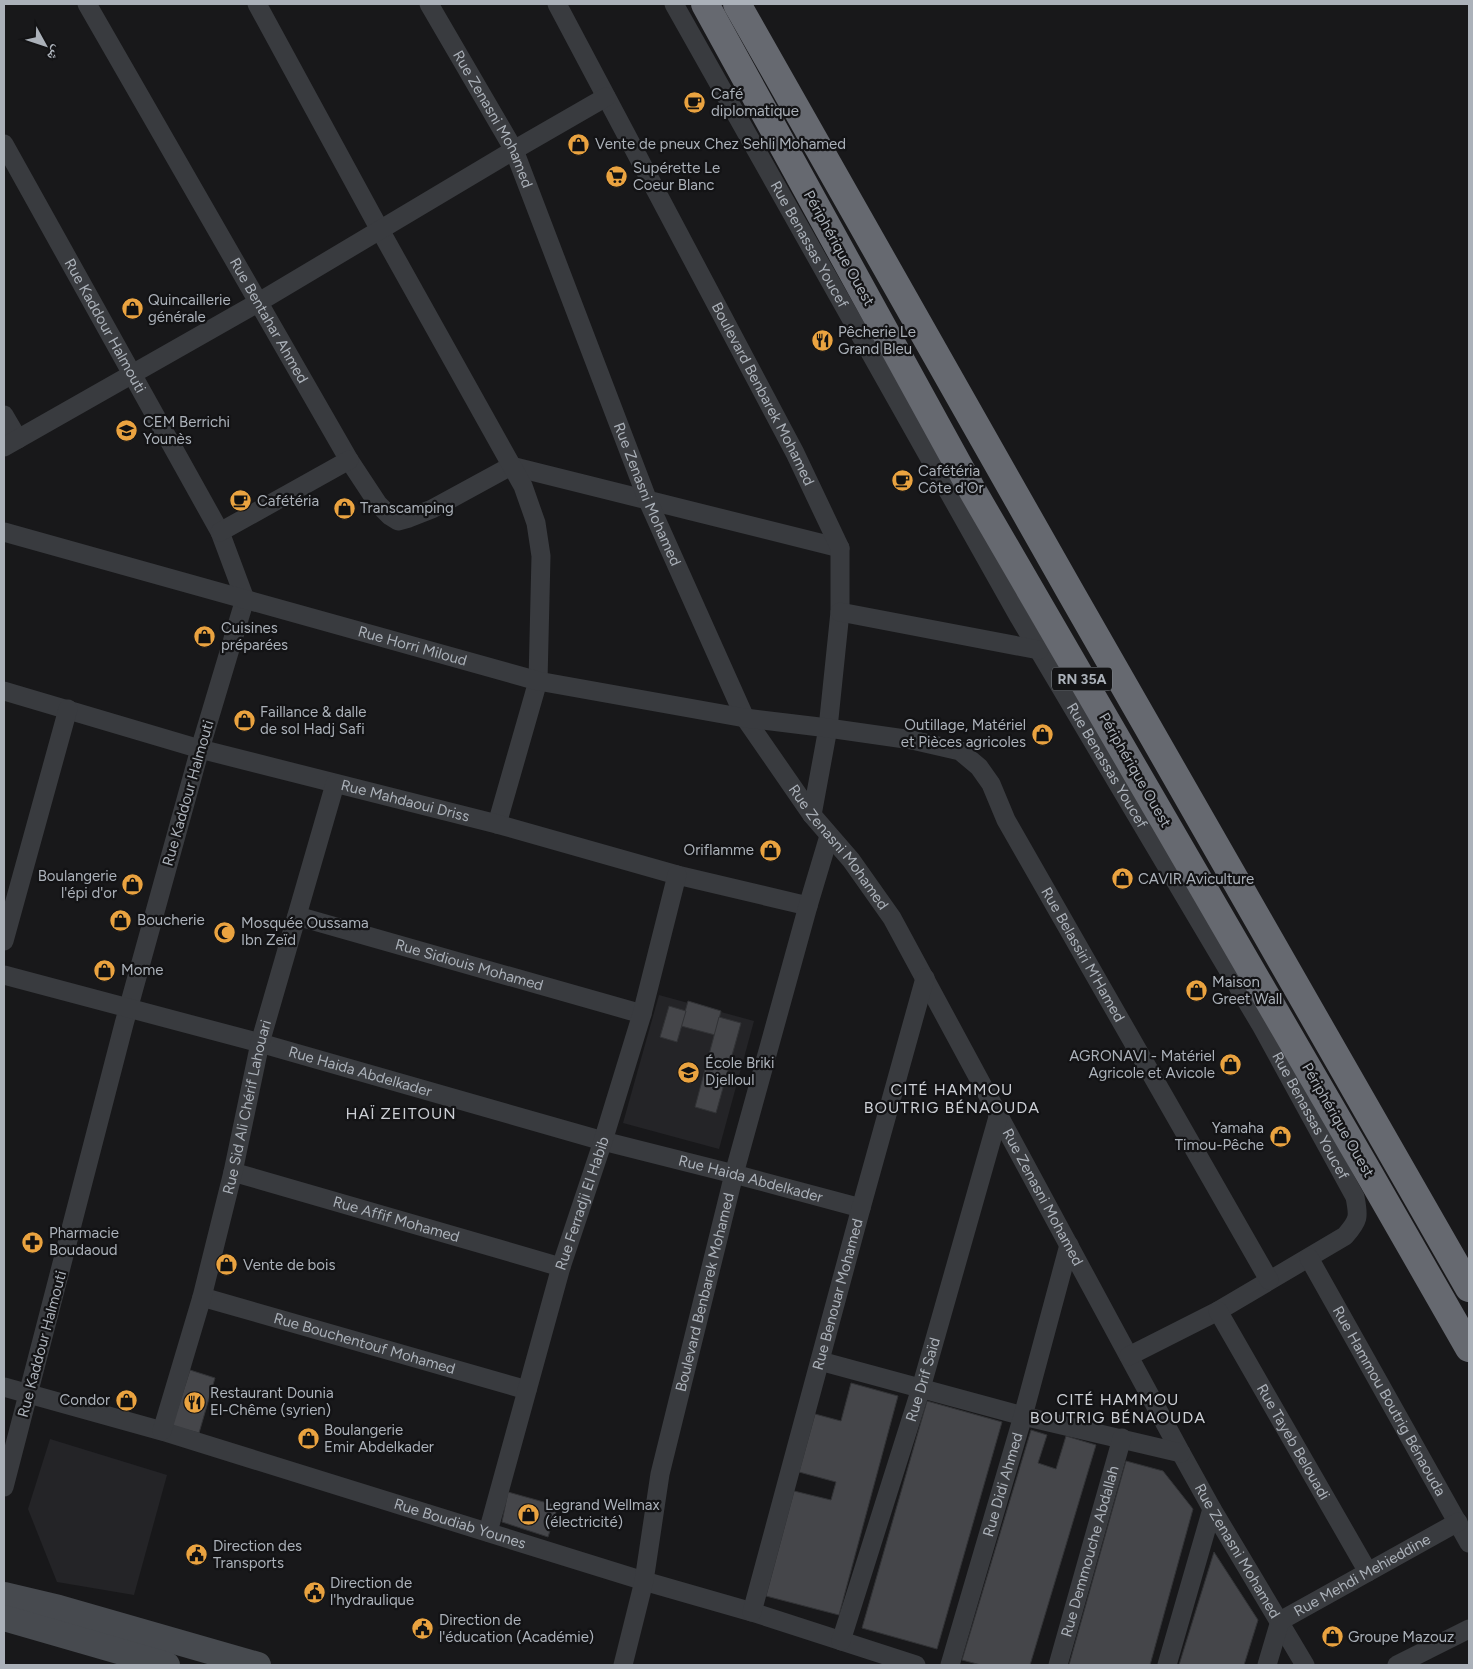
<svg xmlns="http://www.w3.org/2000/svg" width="1473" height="1669" font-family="Figtree,'Noto Naskh Arabic',sans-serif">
<rect width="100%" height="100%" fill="#18181a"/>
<g fill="#242427">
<path d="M659 995 754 1021 719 1149 623 1123Z"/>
<path d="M50 1439 167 1475 134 1595 57 1582 28 1509Z"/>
</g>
<g fill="#45464a" stroke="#323336">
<path d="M688 1001 721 1011 715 1035 681 1026Z"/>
<path d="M669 1006 686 1011 677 1042 660 1037Z"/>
<path d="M719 1017 741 1023 716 1113 695 1107Z"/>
<path d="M190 1370 215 1378 199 1433 172 1426Z"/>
<path d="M851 1383 898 1396 839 1615 766 1596 794 1491 831 1500 836 1482 799 1472 815 1414 841 1421Z"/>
<path d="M927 1401 1002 1422 937 1649 862 1628Z"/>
<path d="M1031 1430 1047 1435 1038 1463 1056 1469 1066 1436 1096 1445 1030 1665H981L962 1660Z"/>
<path d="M1126 1461 1163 1471 1193 1509 1150 1665H1069Z"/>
<path d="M508 1492 558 1506 548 1537 502 1522Z"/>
<path d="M1214 1552 1258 1620 1244 1665H1179Z"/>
</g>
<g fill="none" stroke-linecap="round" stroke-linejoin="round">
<g stroke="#393b3f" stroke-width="19">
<path id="s1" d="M87 4 349 460 378 504 390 516 398 521 409 518 432 509 511 466 840 548"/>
<path d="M257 4 380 230 523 486 536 523 541 556 538 681 497 824"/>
<path id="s2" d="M429 4 514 150 648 501 745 718 812 815 851 860 892 918 1181 1453 1212 1509 1305 1665"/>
<path id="s3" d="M557 4 795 453 840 548V612L828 728 812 815"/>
<path id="s4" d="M674 4 1019 617 1262 1027 1355 1197C1359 1217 1359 1220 1345 1236L1218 1311 1129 1356"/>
<path id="s5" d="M4 144 220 532 245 599 200 749 124 1024 4 1487"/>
<path d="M4 415 18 439"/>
<path d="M4 447 259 302 514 150 606 97"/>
<path id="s6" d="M4 532 538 681 745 718 828 728 912 740 960 751 979 767 991 784 1006 820 1269 1280"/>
<path d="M220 532 349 460"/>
<path d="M840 612 1039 650"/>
<path id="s7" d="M4 691 200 749 497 824 677 875 808 906"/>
<path id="s8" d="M297 916 642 1014"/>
<path d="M4 941 68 709"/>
<path id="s9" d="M4 975 260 1043 603 1141 734 1174 861 1208"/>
<path id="s10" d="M233 1172 561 1267"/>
<path id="s11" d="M1309 1258 1469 1543"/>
<path id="s12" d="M202 1297 527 1390"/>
<path id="s13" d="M1218 1311 1368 1572"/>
<path d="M820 1361 1023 1416 1181 1453"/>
<path id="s14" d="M4 1387 162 1431 644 1581 752 1612 916 1665"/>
<path id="s15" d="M162 1431 202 1297 233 1172 260 1043 335 784"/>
<path id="s16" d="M488 1532 561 1267 603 1141 642 1014 677 875"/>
<path id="s17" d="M752 1612 861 1208 925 978"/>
<path id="s18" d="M841 1641 921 1388 998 1117"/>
<path id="s19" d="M623 1665 644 1581 660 1474 734 1174 808 906 829 836"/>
<path id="s20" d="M950 1665 1023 1416 1069 1245"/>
<path id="s21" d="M1058 1665 1122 1438"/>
<path d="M1167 1665 1212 1509"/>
<path id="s22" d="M1267 1665 1280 1621 1458 1522"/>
<path d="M1397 1665 1469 1629"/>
</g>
<g stroke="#474a4f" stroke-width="26">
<path d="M4 1595 59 1608 258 1665"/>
<path d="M4 1618 167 1665"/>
</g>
<g stroke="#666970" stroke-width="28">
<path d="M705 4 971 488 1367 1170 1469 1348"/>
<path d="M737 4 1071 593 1469 1288"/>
</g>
</g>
<defs>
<symbol id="cafe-disc" viewBox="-11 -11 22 22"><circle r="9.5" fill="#eaa340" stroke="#131315"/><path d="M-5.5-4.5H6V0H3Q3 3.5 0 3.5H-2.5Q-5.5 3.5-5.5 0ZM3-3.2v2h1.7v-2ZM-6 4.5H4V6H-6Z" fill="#111"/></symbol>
<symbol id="shop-disc" viewBox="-11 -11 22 22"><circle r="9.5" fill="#eaa340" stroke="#131315"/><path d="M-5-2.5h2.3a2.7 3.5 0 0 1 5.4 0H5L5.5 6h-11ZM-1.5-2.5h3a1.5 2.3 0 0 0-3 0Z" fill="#111"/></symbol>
<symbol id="supermarket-disc" viewBox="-11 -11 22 22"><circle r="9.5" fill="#eaa340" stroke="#131315"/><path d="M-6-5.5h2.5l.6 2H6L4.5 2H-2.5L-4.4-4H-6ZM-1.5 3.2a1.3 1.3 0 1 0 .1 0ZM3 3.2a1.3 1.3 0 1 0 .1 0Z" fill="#111"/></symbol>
<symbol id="restaurant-disc" viewBox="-11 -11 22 22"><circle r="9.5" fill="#eaa340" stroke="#131315"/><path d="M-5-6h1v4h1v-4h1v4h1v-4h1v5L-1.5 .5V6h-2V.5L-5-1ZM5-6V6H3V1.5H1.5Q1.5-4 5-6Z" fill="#111"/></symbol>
<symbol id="school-disc" viewBox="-11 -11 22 22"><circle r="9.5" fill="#eaa340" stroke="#131315"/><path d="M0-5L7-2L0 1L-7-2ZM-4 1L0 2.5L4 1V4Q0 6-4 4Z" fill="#111"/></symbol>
<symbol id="mosque-disc" viewBox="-11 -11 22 22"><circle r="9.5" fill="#eaa340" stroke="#131315"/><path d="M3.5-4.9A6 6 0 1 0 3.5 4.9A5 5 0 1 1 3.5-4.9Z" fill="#111"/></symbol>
<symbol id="pharmacy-disc" viewBox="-11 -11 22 22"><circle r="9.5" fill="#eaa340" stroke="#131315"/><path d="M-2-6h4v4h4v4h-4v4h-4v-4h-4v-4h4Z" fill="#111"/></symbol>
<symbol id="civic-disc" viewBox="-11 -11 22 22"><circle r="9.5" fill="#eaa340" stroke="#131315"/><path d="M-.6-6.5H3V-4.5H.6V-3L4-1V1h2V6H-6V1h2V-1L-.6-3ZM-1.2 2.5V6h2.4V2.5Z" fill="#111"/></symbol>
</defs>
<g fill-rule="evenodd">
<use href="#cafe-disc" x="682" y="90" width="25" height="25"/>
<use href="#shop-disc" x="566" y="132" width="25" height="25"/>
<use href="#supermarket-disc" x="604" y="164" width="25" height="25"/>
<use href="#shop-disc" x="120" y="296" width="25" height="25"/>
<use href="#restaurant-disc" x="810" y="328" width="25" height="25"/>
<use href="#school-disc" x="114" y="418" width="25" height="25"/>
<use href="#cafe-disc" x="890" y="468" width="25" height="25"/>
<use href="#cafe-disc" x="228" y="488" width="25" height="25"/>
<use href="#shop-disc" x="332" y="496" width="25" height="25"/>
<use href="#shop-disc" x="192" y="624" width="25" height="25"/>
<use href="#shop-disc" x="232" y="708" width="25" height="25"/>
<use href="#shop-disc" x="1030" y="722" width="25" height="25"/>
<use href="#shop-disc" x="758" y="838" width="25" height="25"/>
<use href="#shop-disc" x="1110" y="866" width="25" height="25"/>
<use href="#shop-disc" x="120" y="872" width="25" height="25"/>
<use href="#shop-disc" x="108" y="908" width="25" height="25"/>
<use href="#mosque-disc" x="212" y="920" width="25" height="25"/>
<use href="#shop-disc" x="92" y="958" width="25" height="25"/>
<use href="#shop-disc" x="1184" y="978" width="25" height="25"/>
<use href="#shop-disc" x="1218" y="1052" width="25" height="25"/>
<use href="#school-disc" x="676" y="1060" width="25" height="25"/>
<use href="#shop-disc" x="1268" y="1124" width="25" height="25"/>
<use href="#pharmacy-disc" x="20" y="1230" width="25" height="25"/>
<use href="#shop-disc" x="214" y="1252" width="25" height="25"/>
<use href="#shop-disc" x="114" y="1388" width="25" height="25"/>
<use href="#restaurant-disc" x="182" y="1390" width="25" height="25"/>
<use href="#shop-disc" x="296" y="1426" width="25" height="25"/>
<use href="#shop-disc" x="516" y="1502" width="25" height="25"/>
<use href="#civic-disc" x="184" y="1542" width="25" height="25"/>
<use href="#civic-disc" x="302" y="1580" width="25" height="25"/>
<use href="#civic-disc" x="410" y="1616" width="25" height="25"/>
<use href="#shop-disc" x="1320" y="1624" width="25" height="25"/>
</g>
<g text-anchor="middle" stroke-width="4.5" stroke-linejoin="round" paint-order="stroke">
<rect fill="#131315" stroke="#7d8288" stroke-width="1" x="1052" y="667.5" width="60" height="23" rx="4"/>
<g font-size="14" font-weight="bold" fill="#abb1b9">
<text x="1082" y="684">RN 35A</text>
</g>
<g font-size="15" fill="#abb1b9" stroke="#131315" text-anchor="start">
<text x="711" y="99">Café<tspan x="711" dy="17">diplomatique</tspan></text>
<text x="595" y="149">Vente de pneux Chez Sehli Mohamed</text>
<text x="633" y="173">Supérette Le<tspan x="633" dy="17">Coeur Blanc</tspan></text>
<text x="148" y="305">Quincaillerie<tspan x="148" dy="17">générale</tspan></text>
<text x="838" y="337">Pêcherie Le<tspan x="838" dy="17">Grand Bleu</tspan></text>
<text x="143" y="427">CEM Berrichi<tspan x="143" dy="17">Younès</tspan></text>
<text x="918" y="476">Cafétéria<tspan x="918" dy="17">Côte d'Or</tspan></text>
<text x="257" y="506">Cafétéria</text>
<text x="360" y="513">Transcamping</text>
<text x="221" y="633">Cuisines<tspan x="221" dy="17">préparées</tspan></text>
<text x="260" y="717">Faillance &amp; dalle<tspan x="260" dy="17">de sol Hadj Safi</tspan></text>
<text x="1026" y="730" text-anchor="end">Outillage, Matériel<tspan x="1026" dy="17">et Pièces agricoles</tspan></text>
<text x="754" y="855" text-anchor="end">Oriflamme</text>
<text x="117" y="881" text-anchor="end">Boulangerie<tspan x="117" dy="17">l'épi d'or</tspan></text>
<text x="1138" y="884">CAVIR Aviculture</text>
<text x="137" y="925">Boucherie</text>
<text x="241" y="928">Mosquée Oussama<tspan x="241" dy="17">Ibn Zeïd</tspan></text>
<text x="121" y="975">Mome</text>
<text x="1212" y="987">Maison<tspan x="1212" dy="17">Greet Wall</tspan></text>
<text x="1215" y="1061" text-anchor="end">AGRONAVI - Matériel<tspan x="1215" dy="17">Agricole et Avicole</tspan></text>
<text x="705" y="1068">École Briki<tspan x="705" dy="17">Djelloul</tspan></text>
<text x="1264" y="1133" text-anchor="end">Yamaha<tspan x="1264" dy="17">Timou-Pêche</tspan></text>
<text x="49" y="1238">Pharmacie<tspan x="49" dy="17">Boudaoud</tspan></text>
<text x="243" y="1270">Vente de bois</text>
<text x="210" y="1398">Restaurant Dounia<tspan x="210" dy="17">El-Chême (syrien)</tspan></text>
<text x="110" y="1405" text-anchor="end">Condor</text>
<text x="324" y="1435">Boulangerie<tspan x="324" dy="17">Emir Abdelkader</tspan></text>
<text x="545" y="1510">Legrand Wellmax<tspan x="545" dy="17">(électricité)</tspan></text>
<text x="213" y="1551">Direction des<tspan x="213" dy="17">Transports</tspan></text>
<text x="330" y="1588">Direction de<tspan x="330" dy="17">l'hydraulique</tspan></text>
<text x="439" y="1625">Direction de<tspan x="439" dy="17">l'éducation (Académie)</tspan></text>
<text x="1348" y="1642">Groupe Mazouz</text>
</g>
<g font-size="15" fill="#abb1b9" stroke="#131315">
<text dy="5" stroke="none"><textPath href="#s2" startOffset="132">Rue Zenasni Mohamed</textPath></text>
<text dy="5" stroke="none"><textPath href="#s4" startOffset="276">Rue Benassas Youcef</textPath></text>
<text transform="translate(839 248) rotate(61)" y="5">Périphérique Ouest</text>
<text dy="5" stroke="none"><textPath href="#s1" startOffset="365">Rue Bentahar Ahmed</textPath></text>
<text dy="5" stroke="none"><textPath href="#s5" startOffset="208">Rue Kaddour Halmouti</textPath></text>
<text dy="5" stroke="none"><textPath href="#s3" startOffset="441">Boulevard Benbarek Mohamed</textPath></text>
<text dy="5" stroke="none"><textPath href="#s2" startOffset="538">Rue Zenasni Mohamed</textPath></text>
<text dy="5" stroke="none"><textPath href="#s6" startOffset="424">Rue Horri Miloud</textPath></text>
<text dy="5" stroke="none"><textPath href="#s4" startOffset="876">Rue Benassas Youcef</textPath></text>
<text transform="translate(1135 770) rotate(60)" y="5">Périphérique Ouest</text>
<text transform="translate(188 793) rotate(-74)" y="5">Rue Kaddour Halmouti</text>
<text dy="5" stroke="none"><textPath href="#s7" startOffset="416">Rue Mahdaoui Driss</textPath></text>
<text dy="5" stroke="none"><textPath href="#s2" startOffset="942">Rue Zenasni Mohamed</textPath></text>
<text dy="5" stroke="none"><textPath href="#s6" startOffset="1222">Rue Belassiri M'Hamed</textPath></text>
<text dy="5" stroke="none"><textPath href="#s8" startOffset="179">Rue Sidiouis Mohamed</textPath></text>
<text dy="5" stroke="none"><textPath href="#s9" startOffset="369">Rue Haida Abdelkader</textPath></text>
<text dy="5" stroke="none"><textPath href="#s15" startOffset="335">Rue Sid Ali Chérif Lahouari</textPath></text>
<text dy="5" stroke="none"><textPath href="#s4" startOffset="1281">Rue Benassas Youcef</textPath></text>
<text transform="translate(1338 1120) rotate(60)" y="5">Périphérique Ouest</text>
<text dy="5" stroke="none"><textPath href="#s9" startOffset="774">Rue Haida Abdelkader</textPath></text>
<text dy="5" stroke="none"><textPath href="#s2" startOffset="1348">Rue Zenasni Mohamed</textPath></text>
<text dy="5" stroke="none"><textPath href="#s16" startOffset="342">Rue Ferradji El Habib</textPath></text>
<text dy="5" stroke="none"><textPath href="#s10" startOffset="170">Rue Affif Mohamed</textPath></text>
<text dy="5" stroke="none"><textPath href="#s19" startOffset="382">Boulevard Benbarek Mohamed</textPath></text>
<text dy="5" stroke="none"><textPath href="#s17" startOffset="329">Rue Benouar Mohamed</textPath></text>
<text transform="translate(42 1344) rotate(-75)" y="5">Rue Kaddour Halmouti</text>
<text dy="5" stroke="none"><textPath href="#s12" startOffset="169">Rue Bouchentouf Mohamed</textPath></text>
<text dy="5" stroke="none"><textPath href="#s18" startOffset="274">Rue Drif Saïd</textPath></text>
<text dy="5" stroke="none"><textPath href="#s11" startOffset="164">Rue Hammou Boutrig Bénaouda</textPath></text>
<text dy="5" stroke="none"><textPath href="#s13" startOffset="151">Rue Tayeb Belouadi</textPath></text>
<text dy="5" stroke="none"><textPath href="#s20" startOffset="188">Rue Didi Ahmed</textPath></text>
<text dy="5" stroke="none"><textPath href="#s14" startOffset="476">Rue Boudiab Younes</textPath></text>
<text dy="5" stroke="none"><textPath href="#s2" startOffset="1752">Rue Zenasni Mohamed</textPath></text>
<text dy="5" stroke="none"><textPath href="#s21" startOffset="118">Rue Demmouche Abdallah</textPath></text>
<text dy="5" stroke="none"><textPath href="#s22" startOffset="140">Rue Mehdi Mehieddine</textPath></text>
</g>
<g font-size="16" letter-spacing="1" fill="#cccfd5" stroke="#131315">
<text x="952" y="1095">CITÉ HAMMOU<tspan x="952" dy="18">BOUTRIG BÉNAOUDA</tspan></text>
<text x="401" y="1119">HAÏ ZEITOUN</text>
<text x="1118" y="1405">CITÉ HAMMOU<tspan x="1118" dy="18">BOUTRIG BÉNAOUDA</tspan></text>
</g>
</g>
<rect width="1473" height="1669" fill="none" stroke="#abb1b9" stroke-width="10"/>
<g transform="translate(45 45) rotate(130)" stroke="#131315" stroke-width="4" paint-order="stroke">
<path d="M0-4L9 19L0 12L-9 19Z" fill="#abb1b9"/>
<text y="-8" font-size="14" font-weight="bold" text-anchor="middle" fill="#abb1b9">ش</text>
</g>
</svg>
